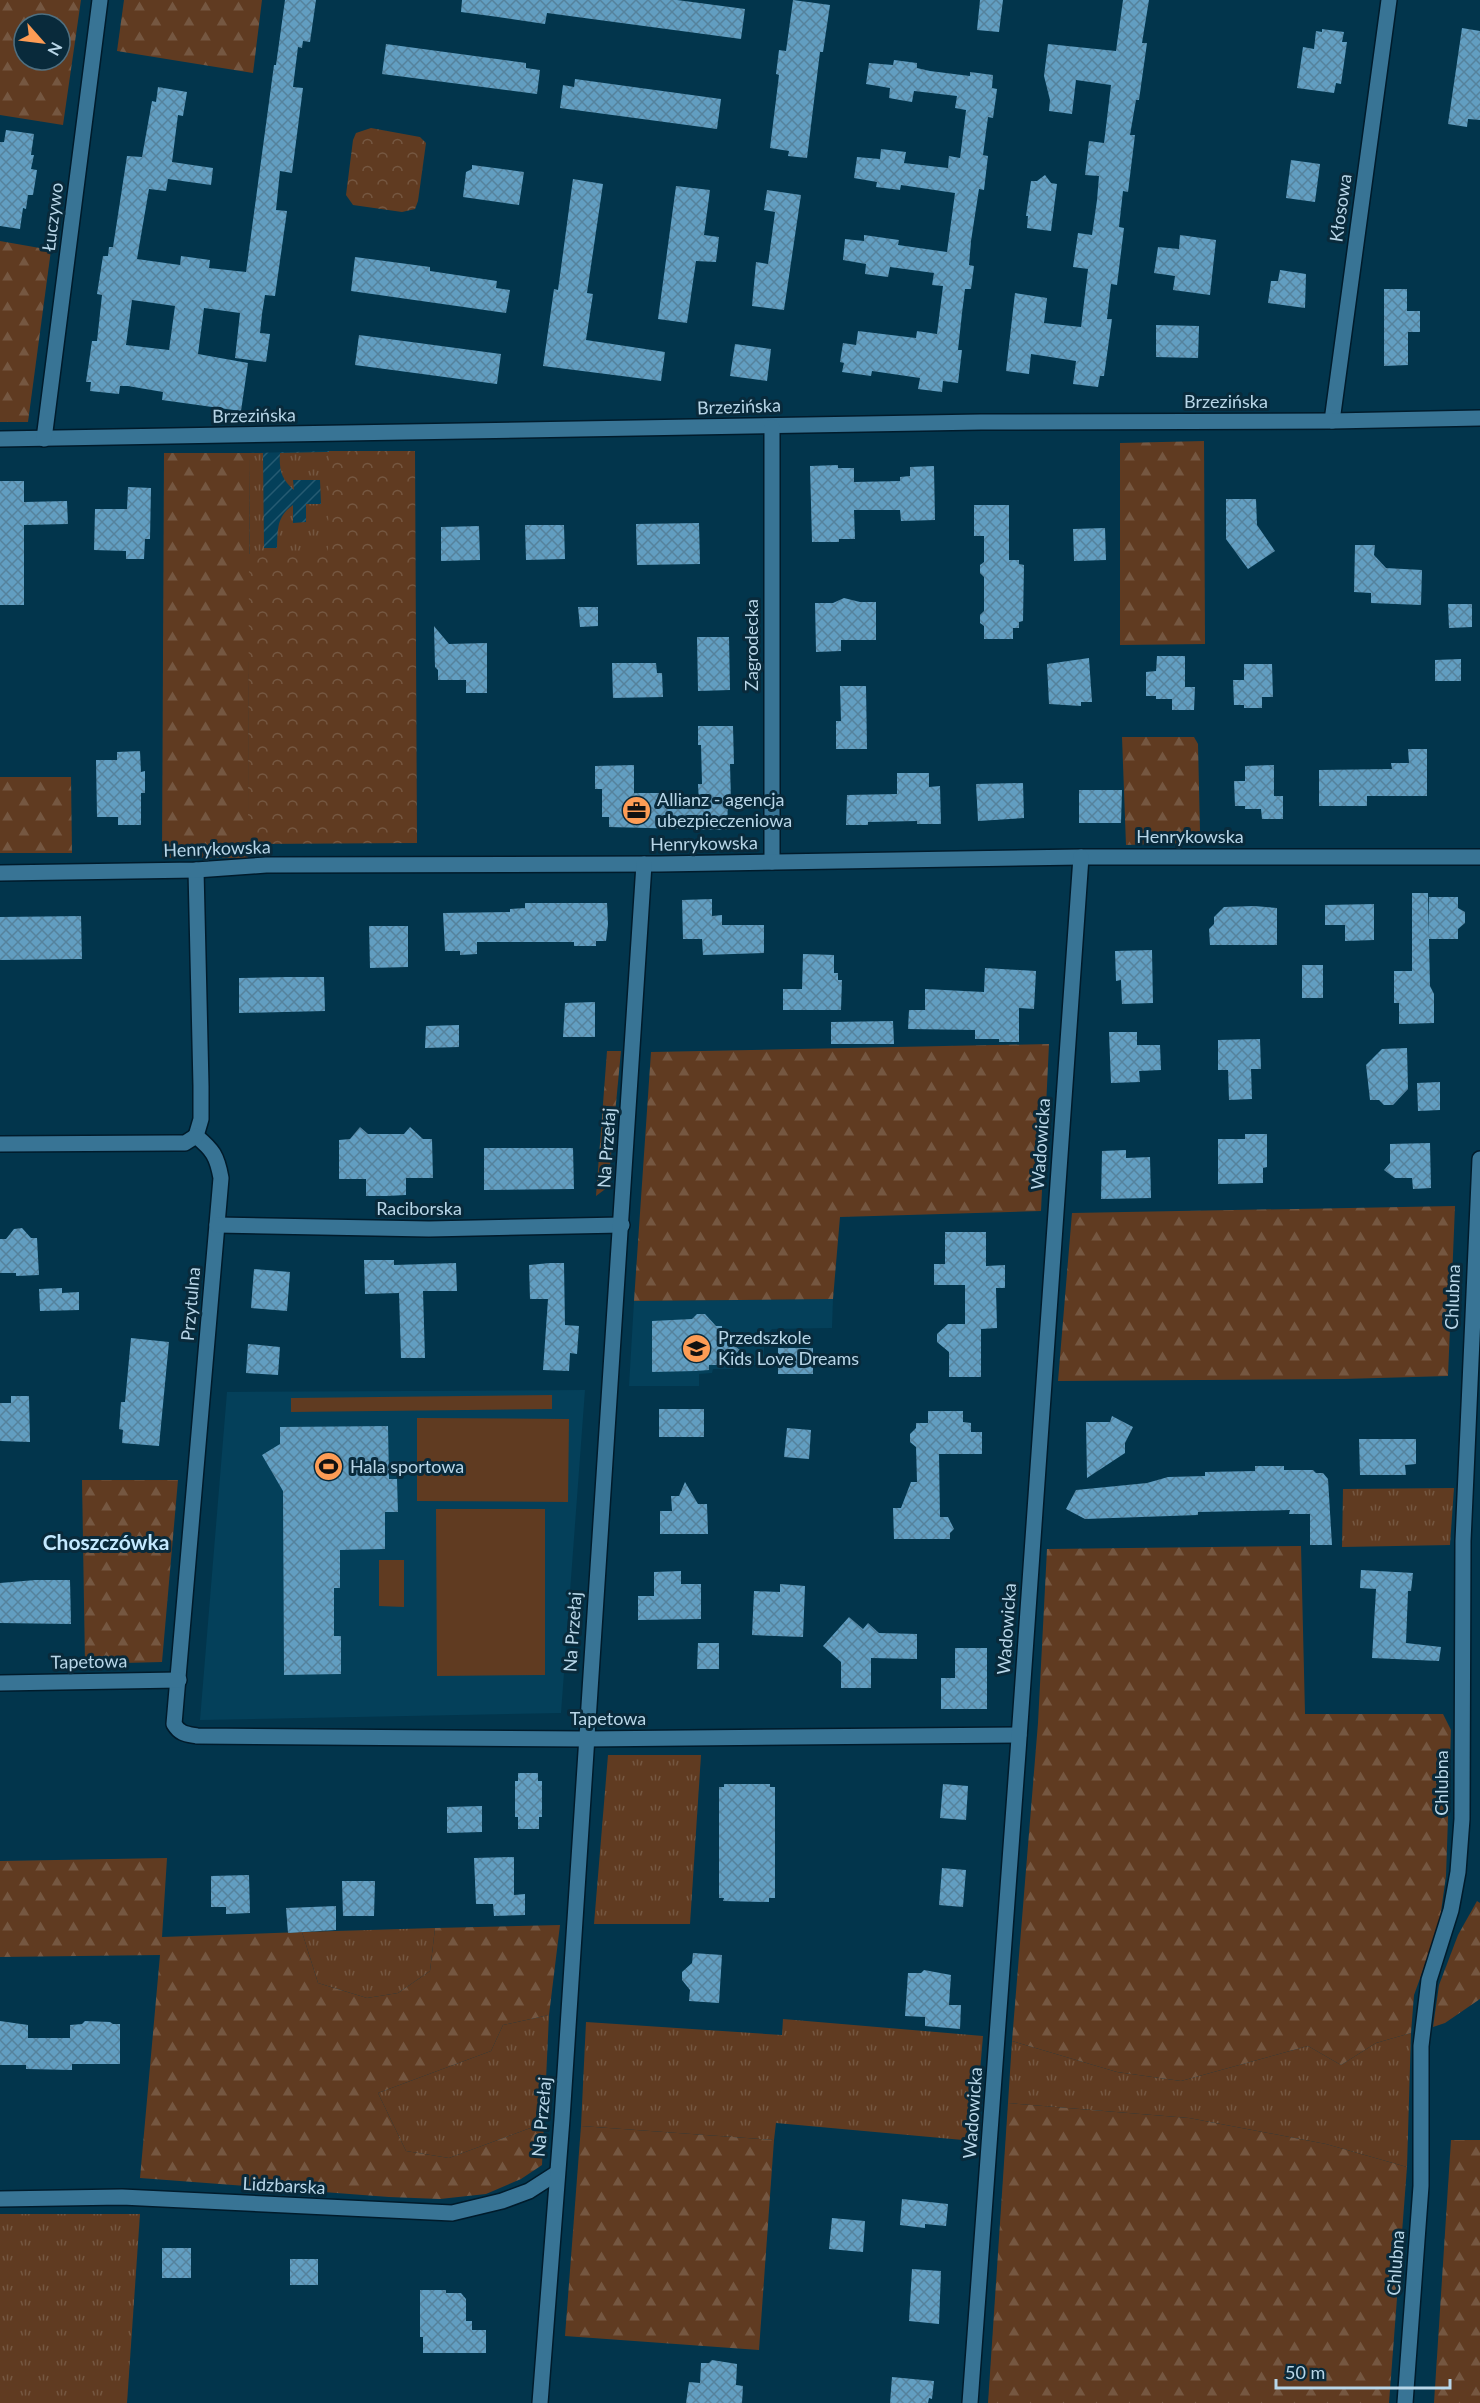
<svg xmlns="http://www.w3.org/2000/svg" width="1480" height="2403" font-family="Lato,sans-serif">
<defs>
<pattern id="industrial-furrows" width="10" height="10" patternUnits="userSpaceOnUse" patternTransform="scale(1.5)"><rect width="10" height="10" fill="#04405a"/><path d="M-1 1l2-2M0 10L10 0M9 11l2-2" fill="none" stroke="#265b72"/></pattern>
<pattern id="grass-tufts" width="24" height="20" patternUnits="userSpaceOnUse" patternTransform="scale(1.5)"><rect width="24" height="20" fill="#603b21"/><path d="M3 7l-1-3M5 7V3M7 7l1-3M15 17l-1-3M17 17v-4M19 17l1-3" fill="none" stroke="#755741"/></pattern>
<pattern id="forest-firs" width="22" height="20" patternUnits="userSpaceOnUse" patternTransform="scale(1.5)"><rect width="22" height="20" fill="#603b21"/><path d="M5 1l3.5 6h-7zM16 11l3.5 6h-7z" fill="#755741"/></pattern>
<pattern id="park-crowns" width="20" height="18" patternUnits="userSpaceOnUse" patternTransform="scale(1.5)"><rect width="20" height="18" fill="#603b21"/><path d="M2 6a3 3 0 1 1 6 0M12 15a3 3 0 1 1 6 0" fill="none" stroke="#755741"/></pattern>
<pattern id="building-cross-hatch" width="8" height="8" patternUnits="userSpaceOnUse" patternTransform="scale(1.5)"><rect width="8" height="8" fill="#629ec1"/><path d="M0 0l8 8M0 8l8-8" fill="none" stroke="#55829c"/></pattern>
</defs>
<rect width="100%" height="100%" fill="#02354c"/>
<g fill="#04405a">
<path d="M833 1299 832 1328 772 1329 764 1337V1358L757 1365H733V1369H713L712 1373 699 1374V1386H629L634 1301Z"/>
<path d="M585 1390 561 1713 200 1720 227 1392Z"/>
</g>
<path fill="url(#industrial-furrows)" d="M329 451 328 554H249L250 453Z"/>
<g fill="url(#grass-tufts)">
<path d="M369 451 248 844 250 453H263L264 548H277C278 530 276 517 293 505V523L306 522V504H321L320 480H293L294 490C281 479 279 469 280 453Z"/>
<path d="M1454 1488 1450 1545 1342 1547 1343 1489Z"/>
<path d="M608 1755H701L690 1924H594Z"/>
<path d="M435 1928 430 1971 398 1993 367 1998 318 1983 302 1932Z"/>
<path d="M549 2015 544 2123 449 2158 406 2151 378 2093 491 2051 503 2025Z"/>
<path d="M783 2019 983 2036 974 2141 776 2123 774 2140 581 2126 586 2022 782 2035Z"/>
<path d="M1411 2033 1407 2167 1326 2144 1189 2118 1008 2103 1012 2041 1117 2072 1181 2081 1308 2046 1341 2065 1376 2043Z"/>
<path d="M0 2214H140L127 2403H0Z"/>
</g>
<g fill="url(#forest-firs)" fill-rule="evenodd">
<path d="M0 0H81L63 125 0 115ZM24 24H60V60H24Z"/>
<path d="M124 0H262L253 73 117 51Z"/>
<path d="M0 241 51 250 28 422H0Z"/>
<path d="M1204 441 1205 644 1120 645V443Z"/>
<path d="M164 453H250L248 858H162Z"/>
<path d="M1122 737H1194L1198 744 1200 831 1190 843 1126 845Z"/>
<path d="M0 777H71L72 853H0Z"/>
<path d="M1049 1044 1041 1211 840 1217 833 1299 634 1301 651 1052Z"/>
<path d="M607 1051H621L608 1187 596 1196Z"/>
<path d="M1455 1206 1448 1376 1343 1379 1058 1381 1072 1213Z"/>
<path d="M82 1480H178L162 1662 85 1664Z"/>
<path d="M1301 1546 1305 1714H1443L1451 1730 1446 1876 1439 1926 1414 1995 1411 2033 1376 2043 1341 2065 1308 2046 1181 2081 1117 2072 1012 2041 1038 1723 1047 1549Z"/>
<path d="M167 1858 162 1937 302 1932 318 1983 367 1998 398 1993 430 1971 435 1928 560 1925 549 2015 503 2025 491 2051 378 2093 406 2151 449 2158 544 2123 542 2165 521 2179 486 2194 440 2199 389 2197 140 2178 160 1955 0 1957V1861Z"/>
<path d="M1477 1901 1480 1903V1999L1445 2023 1433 2027 1439 1985 1458 1935Z"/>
<path d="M1008 2103 1189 2118 1326 2144 1407 2167 1389 2403H988Z"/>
<path d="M581 2126 774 2140 759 2350 565 2336Z"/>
<path d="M1451 2140H1480V2403H1434Z"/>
</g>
<g fill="url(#park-crowns)">
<path d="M371 128 420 137 426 143 418 201 415 209 402 212 353 205 346 195 353 140 356 133Z"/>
<path d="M329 451H415L417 843 248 844 249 554 328 553Z"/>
</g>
<g fill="#603b21">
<path d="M552 1395V1409L291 1412V1398Z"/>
<path d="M417 1418 569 1419 568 1502 417 1501Z"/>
<path d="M436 1509H545V1675L437 1676Z"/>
<path d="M379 1560H404V1607L379 1606Z"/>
</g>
<g fill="url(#building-cross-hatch)" fill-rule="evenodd">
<path d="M285 0H316L310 42 303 41 302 48 298 47 293 87 303 88 292 173 280 171 276 210 287 211 275 296 265 295 262 314 260 333 270 334 266 362 235 358 240 313 204 308 198 354 248 363 241 411 162 400 163 392 128 386H120L119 394 90 391 91 382H86L92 341H97L102 295 97 294 103 256H108L109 247H113L127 156 142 157 152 101 156 102 158 87 187 92 183 116 178 115 172 162 213 168 211 185 168 179 166 191 149 189 137 259 180 265 181 256 210 260 209 268 246 272 274 65H276ZM132 300 175 306 169 350 126 345Z"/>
<path d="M462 0H677L745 9 741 39 547 13 545 24 498 17 461 12Z"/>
<path d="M793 0 830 5 823 52H820L807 158 788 156 789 151 770 148 779 75 776 74 779 50 786 51Z"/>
<path d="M980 0H1003L999 32 977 30Z"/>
<path d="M1123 0H1149L1142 43H1147L1139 100H1136L1130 135H1135L1128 192 1123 191 1119 227 1124 228 1117 285 1111 284 1107 319H1112L1104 376H1100L1098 387 1073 384 1076 361 1031 354 1029 374 1006 371 1015 293 1047 298 1044 323 1081 327 1088 269 1073 267 1078 233 1092 235 1097 200 1099 176 1085 175 1089 141 1104 143 1111 85 1076 80 1072 114 1049 111 1050 100 1044 76 1048 44 1116 51Z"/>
<path d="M1462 28 1480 31V120L1468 119 1467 127 1448 124Z"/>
<path d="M1322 29 1344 32 1342 42H1347L1341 84 1336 83 1334 93 1297 88 1303 47 1314 49 1316 31 1322 32Z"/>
<path d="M386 44 526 63V68L540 70 537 94 382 74Z"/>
<path d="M894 60 917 63V68L930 71 970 76V72L993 75 992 88 997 89 993 118 988 117 983 155 988 156 984 190 979 189 971 241 969 265 974 266 971 289H965L962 313 958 350H962L958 383 943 381 942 392 918 389 920 378 872 371 871 376 842 372 844 363 840 362 843 343 856 345 858 331 916 338 917 331 937 334 943 286 932 285 934 273 890 267 888 277 865 274 866 264 843 260 845 239 864 241V235L899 240 898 245 947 252 955 193 901 185 900 190 876 187 877 182 854 178 857 157 880 159 881 149 906 152 904 163 948 168 949 156 960 158 966 110 955 108 957 96 914 91 912 102 900 100 889 98 890 88 866 84 869 63 893 65Z"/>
<path d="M575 79 721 99 717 129 560 108 563 85 574 87Z"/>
<path d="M6 130 34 134 31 155H34L31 169 37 170 35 183 33 195H28L26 209 23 208 20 229 0 226V142H4Z"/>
<path d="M1291 160 1320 164 1315 202 1286 198Z"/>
<path d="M472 165 524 172 519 205 463 197 466 172 472 169Z"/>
<path d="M1045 175 1051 183 1057 184 1051 231 1027 228 1028 216H1026L1031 181H1037Z"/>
<path d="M573 179 603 184 587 293 593 294 586 340 665 352 661 381 543 366 554 289 558 290Z"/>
<path d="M676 186 710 190 704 235 719 237 716 262 696 261 687 323 658 319Z"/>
<path d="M767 190 801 195 784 310 752 306 756 262 768 264 775 212 764 210Z"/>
<path d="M1180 235 1216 240 1210 295 1173 290 1175 276 1154 273 1158 247 1179 249Z"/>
<path d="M355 257 430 267V271L497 281 496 288 510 290 506 313 351 291Z"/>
<path d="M1280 270 1306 274 1305 308 1268 303 1271 281H1278Z"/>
<path d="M1384 289H1407V311H1420V332H1408V365L1384 366Z"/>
<path d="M1156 325 1199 326 1198 358 1156 357Z"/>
<path d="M359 335 501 354 497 384 355 365Z"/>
<path d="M735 344 771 349 767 381 730 376Z"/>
<path d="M838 465V468H854V482L900 481V477L910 476V467L934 466 935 520 901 521 900 510H854L855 539H839V542H812L810 466Z"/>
<path d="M0 481H24V502L67 501 68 524 24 525V605H0Z"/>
<path d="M128 487 151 488 150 539H145L144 559H126V551L94 550 95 509H127Z"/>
<path d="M1226 499H1256L1257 525 1275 551 1248 569 1226 539Z"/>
<path d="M974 505H1009V560H1019V564L1024 565 1023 621 1019 622V628H1013V639H984V626L980 623V615L984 611V577L980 573V565L984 562V536H974Z"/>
<path d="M699 523 700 564 637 565 636 524Z"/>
<path d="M525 525H564L565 559 526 560Z"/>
<path d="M479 526 480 560 441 561V527Z"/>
<path d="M1105 528 1106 560 1074 561 1073 529Z"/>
<path d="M1355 545H1375L1374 555 1386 568 1422 570 1421 605 1371 603V593L1354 592Z"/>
<path d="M844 598 860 602H876V640H841V651L816 652 815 603H833Z"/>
<path d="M1448 604H1472V627L1449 628Z"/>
<path d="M578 607H598V626L580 627Z"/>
<path d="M434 626 449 644 487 643V693H466V680H438V670L435 667Z"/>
<path d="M697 637H729L730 690 698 691Z"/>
<path d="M1157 656H1185V687H1195L1194 710H1172V699H1156V696H1146V672L1156 671Z"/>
<path d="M1089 658 1092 702H1081V706L1049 704 1047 664Z"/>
<path d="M1461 659V681H1435V660Z"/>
<path d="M612 663H656L657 673H662L663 697 613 698Z"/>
<path d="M1244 664H1272L1273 697H1262V708H1244V705H1234L1233 680H1244Z"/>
<path d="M840 686H866L867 749H836V721H841Z"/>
<path d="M698 726H733L734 764H730L731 801H728L727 830 609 827V817H602V789H595V766L634 765V793H666V804H699L698 784H702L701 745H698Z"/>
<path d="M1408 749H1427V796H1367V806H1319V770L1392 769 1391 763H1409Z"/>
<path d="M140 751 141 772 145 771V793H141V825H118V817H97L96 760H117V752Z"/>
<path d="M1274 765V796H1283V819H1262L1261 809H1245V806H1235L1234 781H1245V766Z"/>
<path d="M897 773H929V787L940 786 941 824H917V821L868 822V825H846L847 795 897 794Z"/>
<path d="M1023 783 1024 818 978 821 976 784Z"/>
<path d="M1079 790H1122L1121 823H1079Z"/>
<path d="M1412 893H1428L1429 938V897H1458V908L1465 912V923L1458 929V939H1429L1430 986 1434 994V1023L1399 1024V1003H1394V971H1412Z"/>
<path d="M712 899V916L722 915V925H764V953L703 955 702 939H683L682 900Z"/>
<path d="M525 903H607L608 924 606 941H596V946H574V942H477V954L460 955V951H445L443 913 510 912V909L525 908Z"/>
<path d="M1374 904V940L1345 941V925H1325V905Z"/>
<path d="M1254 906 1277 908V945H1210L1209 929 1214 924V917L1224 907Z"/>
<path d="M81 916 82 959 0 960V917Z"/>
<path d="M369 926H408V967L370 968Z"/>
<path d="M1152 950 1153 1003 1122 1004 1121 980 1116 981 1115 951Z"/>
<path d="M803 954 834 955V973H838V980H842L841 1010H783V989H802Z"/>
<rect x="1302" y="965" width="21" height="33"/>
<path d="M985 968 1036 971 1034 1009 1019 1008V1042H999V1039H975V1030L908 1029 909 1010H925V989L984 992Z"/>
<path d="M286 977H324L325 1011 239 1013V978Z"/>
<path d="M595 1002V1037H563L565 1003Z"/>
<path d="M893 1021 894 1044H831V1022Z"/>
<path d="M459 1025V1047L425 1048 426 1026Z"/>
<path d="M1109 1032H1137V1045H1160L1161 1070 1139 1071 1140 1082 1111 1083Z"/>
<path d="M1260 1039 1261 1069H1251L1252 1099 1229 1100 1228 1070H1218V1040Z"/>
<path d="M1407 1048 1408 1089 1393 1105H1384L1379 1100H1370L1366 1065 1382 1049Z"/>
<path d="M1440 1082V1110L1418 1111 1417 1083Z"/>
<path d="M360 1127 368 1134H404L410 1127 423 1139H432L433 1178H406V1195L387 1196H366V1179H339V1140L350 1139Z"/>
<path d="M1245 1134H1267V1167L1263 1168V1183L1218 1184V1139H1245Z"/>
<path d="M1430 1143 1431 1188 1413 1189 1412 1178H1395L1384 1170 1390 1163V1144Z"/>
<path d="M484 1148H573L574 1189 484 1190Z"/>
<path d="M1126 1150V1158L1150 1157 1151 1198 1101 1199 1102 1151Z"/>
<path d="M22 1228 31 1238H37L39 1275 16 1276V1273H0V1239H6L14 1229Z"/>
<path d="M945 1232H986V1266L1005 1265V1288H996L997 1328 981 1329V1377H949V1352L937 1342V1334L948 1324H965V1285H934V1264H945Z"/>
<path d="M364 1260H394V1265L456 1263 457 1291H423L425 1358H401L399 1293 365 1294Z"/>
<path d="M550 1263H564L565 1325 579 1326 577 1354 570 1353 569 1371 543 1370 548 1299H530L529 1265Z"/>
<path d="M254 1269 290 1272 287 1311 251 1308Z"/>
<path d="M62 1288V1293L79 1292V1310L40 1311 39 1289Z"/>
<path d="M697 1314H705L716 1326H722V1336H729V1342L740 1350 730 1358V1365H709V1370L696 1371 652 1372V1321L692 1319Z"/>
<path d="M131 1338 169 1342 159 1446 122 1443 123 1430 119 1429 121 1402H125Z"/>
<path d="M248 1344 280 1347 278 1375 246 1373Z"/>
<rect x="778" y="1348" width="35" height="26"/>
<path d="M11 1396H29L30 1442 0 1441V1403H11Z"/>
<rect x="659" y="1409" width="45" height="28"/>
<path d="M928 1411H963V1422L971 1423V1432H982V1454H939L940 1517H948L954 1529 950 1533V1539H894L893 1508H901L911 1482H917L916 1447 910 1442V1434L916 1428V1423H928Z"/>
<path d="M1112 1416 1133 1427 1125 1443V1453L1087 1478 1086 1422H1110Z"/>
<path d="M388 1426 389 1479H397L398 1512H385V1549L340 1550V1588H334V1636H341V1674L284 1675 283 1491 262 1455 280 1444V1427Z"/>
<path d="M787 1428 811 1430 809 1459 784 1457Z"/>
<path d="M1359 1439H1416V1464L1405 1465 1406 1475H1360Z"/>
<path d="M1255 1466H1284V1470H1313L1316 1473H1323L1328 1479 1332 1545H1310V1514H1289L1290 1510 1198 1512V1515L1085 1519 1066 1509 1076 1490 1147 1483 1168 1477 1205 1476V1472L1255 1471Z"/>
<path d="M685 1482 698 1504H707L708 1534H660V1511H672L671 1496H679Z"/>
<path d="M1361 1570 1413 1573 1411 1591H1408L1406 1643 1441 1647 1439 1661 1372 1658 1376 1589 1360 1588Z"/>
<path d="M681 1571V1584H701V1619L638 1620V1596H654V1572Z"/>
<path d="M35 1580H70L71 1624 0 1623V1583Z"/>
<path d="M780 1584 805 1586 803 1637 752 1635 754 1591 780 1592Z"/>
<path d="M849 1617 863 1629 868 1623 879 1633 917 1634V1659L871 1658V1688H841V1662L823 1646Z"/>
<path d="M698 1643H719V1669H697Z"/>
<path d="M955 1648H987V1709H941V1678H955Z"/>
<path d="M518 1773H538V1781H542V1817H539V1829H518V1817H515V1781H518Z"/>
<path d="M724 1784H770V1787H775V1898H769V1902L723 1901 724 1898H719V1787H724Z"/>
<path d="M943 1784 968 1786 966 1820 940 1818Z"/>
<path d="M482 1806V1832L447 1833V1807Z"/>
<path d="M514 1857V1895L525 1894V1915L494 1916 493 1904H476L474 1858Z"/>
<path d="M942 1868 966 1870 963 1907 939 1905Z"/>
<path d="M249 1875 250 1913 226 1914V1907H211V1876Z"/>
<path d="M342 1881H375L374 1916H343Z"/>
<path d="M336 1906V1930L288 1933 286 1908Z"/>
<path d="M693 1953 722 1955 719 2003 689 2001 690 1990 682 1980V1972L692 1963Z"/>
<path d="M924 1970 951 1975 949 2005H961L960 2029 925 2026V2017L905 2016 908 1973H921Z"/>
<path d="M0 2021 28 2025V2038H70V2025L82 2024 85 2021 110 2022 113 2024H120V2064H72V2070L26 2069V2065H0Z"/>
<path d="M902 2199 948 2204 946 2226 925 2224V2228L900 2225Z"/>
<path d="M832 2218 865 2221 863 2252 829 2249Z"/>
<rect x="162" y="2248" width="29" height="30"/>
<rect x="290" y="2259" width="28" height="26"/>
<path d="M912 2269 941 2271 939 2324 909 2321Z"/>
<path d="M420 2290H446V2293H461L466 2299V2321H472V2330H486V2353H423V2337H420Z"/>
<path d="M712 2360 737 2364 736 2385 743 2386 742 2403H686L689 2382 700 2383 701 2363H709Z"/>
<path d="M892 2377 934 2381 932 2399 929 2398 928 2403H890Z"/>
</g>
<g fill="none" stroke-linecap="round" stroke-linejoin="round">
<defs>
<g id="minor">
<path d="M1332 421 1389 0"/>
<path d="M0 439 981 422 1332 421 1480 418"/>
<path d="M44 439 100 0"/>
<path d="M772 862V427"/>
<path d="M196 870 201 1086V1119L196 1136"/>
<path d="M0 873 196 870 266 865 660 864 1081 857H1480"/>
<path d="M196 1136C213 1150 217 1156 221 1178L174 1724C180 1734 186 1734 197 1736L585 1739 1019 1735"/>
<path d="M0 1144 173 1143H185L196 1136"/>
<path d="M217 1225 429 1229 622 1225"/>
<path d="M0 1683 179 1680"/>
<path d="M0 2199 122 2197 452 2213 502 2201 529 2191 557 2173"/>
<path d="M540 2403 562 2119 644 864"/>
<path d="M970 2403C1010 1888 1044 1372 1081 857"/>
<path d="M1405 2403 1421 2186V2046L1429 1980 1451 1910 1458 1872 1462 1819 1463 1541 1480 1159"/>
</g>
</defs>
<use href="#minor" stroke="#001b2b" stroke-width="18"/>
<use href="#minor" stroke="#387495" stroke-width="15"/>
</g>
<defs>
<symbol id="office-disc" viewBox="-11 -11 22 22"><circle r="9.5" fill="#fd9c55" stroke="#092a3b"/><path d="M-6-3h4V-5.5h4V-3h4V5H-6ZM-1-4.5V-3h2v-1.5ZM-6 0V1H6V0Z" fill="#111"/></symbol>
<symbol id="school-disc" viewBox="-11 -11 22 22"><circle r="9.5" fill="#fd9c55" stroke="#092a3b"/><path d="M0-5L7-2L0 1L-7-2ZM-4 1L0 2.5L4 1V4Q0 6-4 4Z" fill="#111"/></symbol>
<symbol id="stadium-disc" viewBox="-11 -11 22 22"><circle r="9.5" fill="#fd9c55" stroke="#092a3b"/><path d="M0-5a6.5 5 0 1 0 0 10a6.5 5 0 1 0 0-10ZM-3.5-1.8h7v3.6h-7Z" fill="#111"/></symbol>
</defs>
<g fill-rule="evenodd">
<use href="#office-disc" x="620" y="794" width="33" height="33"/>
<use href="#school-disc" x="680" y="1332" width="33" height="33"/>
<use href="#stadium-disc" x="312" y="1450" width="33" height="33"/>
</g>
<g text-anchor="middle" stroke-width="6" stroke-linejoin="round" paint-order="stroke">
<g font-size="18" fill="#b8d6e8" stroke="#092a3b">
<text transform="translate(1341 208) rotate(-82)" y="6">Kłosowa</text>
<text transform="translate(53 217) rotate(-83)" y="6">Łuczywo</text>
<text x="1226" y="408">Brzezińska</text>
<text transform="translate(739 407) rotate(-2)" y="6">Brzezińska</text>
<text transform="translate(254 416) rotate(-1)" y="6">Brzezińska</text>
<text transform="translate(752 645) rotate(-90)" y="6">Zagrodecka</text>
<text x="1190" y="843">Henrykowska</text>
<text transform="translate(704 844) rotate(-1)" y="6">Henrykowska</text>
<text transform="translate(217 849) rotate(-2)" y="6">Henrykowska</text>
<text transform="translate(1041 1144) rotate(-86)" y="6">Wadowicka</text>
<text transform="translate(607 1148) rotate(-86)" y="6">Na Przełaj</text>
<text x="419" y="1215">Raciborska</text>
<text transform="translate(1453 1297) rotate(-88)" y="6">Chlubna</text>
<text transform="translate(191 1304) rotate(-85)" y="6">Przytulna</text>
<text transform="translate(1007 1629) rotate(-86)" y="6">Wadowicka</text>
<text transform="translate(573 1632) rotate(-86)" y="6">Na Przełaj</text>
<text transform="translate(89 1662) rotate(-1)" y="6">Tapetowa</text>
<text x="608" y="1725">Tapetowa</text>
<text transform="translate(1442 1783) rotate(-90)" y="6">Chlubna</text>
<text transform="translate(973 2113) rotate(-86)" y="6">Wadowicka</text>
<text transform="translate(542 2117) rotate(-85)" y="6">Na Przełaj</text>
<text transform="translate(284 2186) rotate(3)" y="6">Lidzbarska</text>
<text transform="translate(1396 2263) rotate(-86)" y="6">Chlubna</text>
</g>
<g font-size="18" fill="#b8d6e8" stroke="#092a3b" text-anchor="start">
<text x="657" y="806">Allianz - agencja<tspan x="657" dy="21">ubezpieczeniowa</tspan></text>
<text x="718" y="1344">Przedszkole<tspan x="718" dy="21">Kids Love Dreams</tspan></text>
<text x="350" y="1473">Hala sportowa</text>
</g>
<g font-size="21" font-weight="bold" fill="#c4e9ff" stroke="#092a3b">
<text x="106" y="1550">Choszczówka</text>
</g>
</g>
<g transform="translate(42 42) rotate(118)"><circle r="28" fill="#092a3b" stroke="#4f6f80" stroke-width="1.5"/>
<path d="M0-4.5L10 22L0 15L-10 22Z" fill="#fd9c55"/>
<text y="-9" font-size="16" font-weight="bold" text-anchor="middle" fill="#b8d6e8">N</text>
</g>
<path d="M1276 2379v9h174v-9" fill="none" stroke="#b8d6e8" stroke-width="3"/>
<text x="1285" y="2379" font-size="18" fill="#b8d6e8" stroke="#092a3b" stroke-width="4.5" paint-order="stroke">50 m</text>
</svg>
